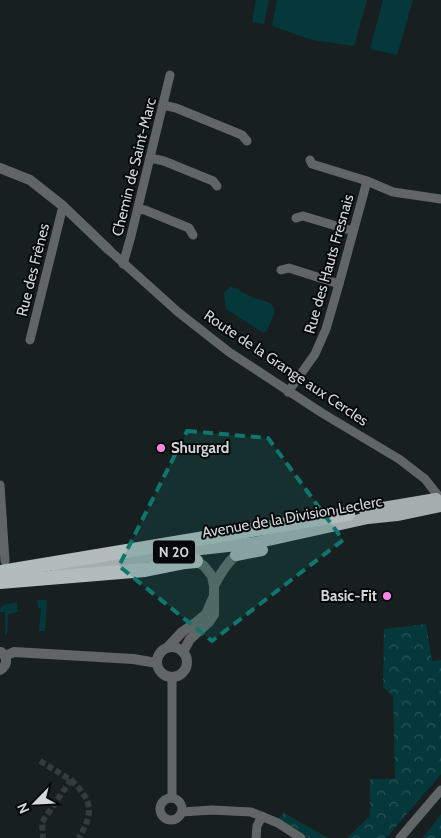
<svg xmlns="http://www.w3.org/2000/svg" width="441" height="838" font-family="Cabin,sans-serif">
<defs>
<pattern id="forest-crowns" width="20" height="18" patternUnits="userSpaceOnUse" patternTransform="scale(1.25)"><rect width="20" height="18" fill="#05383b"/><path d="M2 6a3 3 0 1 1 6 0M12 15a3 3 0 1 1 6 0" fill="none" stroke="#295457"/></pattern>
</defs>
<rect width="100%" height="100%" fill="#181f20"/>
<g fill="#05383b">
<path d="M256 0H269L264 24 252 22Z"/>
<path d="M277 0H367L354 46 312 40 272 26Z"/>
<path d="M383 0H413L397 55 370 49Z"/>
<path d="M230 286C238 289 244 293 251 297 257 299 264 300 270 303 280 310 269 325 266 332H262L226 309 224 293Z"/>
<path d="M37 600H45L47 601 45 631H39L41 608H38Z"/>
<path d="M17 602 18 612 8 614 7 634H5V612H0C0 603 10 604 17 602Z"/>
</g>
<g fill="url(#forest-crowns)">
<path d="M426 624 432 661 441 660V774L386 838H347L370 816V779H395L393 696 383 687 384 629Z"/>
<path d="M284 813 328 838H309L278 819Z"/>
<path d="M441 814V838H423Z"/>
</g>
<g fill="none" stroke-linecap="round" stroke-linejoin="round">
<g stroke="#343b3c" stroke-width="6" stroke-dasharray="6 3" stroke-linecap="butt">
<path d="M40 761 71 780 42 822 43 838"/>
<path d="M71 780C93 801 94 812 79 838"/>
</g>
<g stroke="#616565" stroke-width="9">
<path d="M163 105 176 108 242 135 247 141"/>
<path d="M150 158 164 161 213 181 217 186"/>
<path d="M310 160 312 164 367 181 393 192 441 199"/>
<path d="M138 209 145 210 189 228 193 235"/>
<path d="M296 218 303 216 353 231"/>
<path d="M109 250 178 312 229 352 322 413 399 459 425 479 440 498"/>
<path d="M123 264 131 236 170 75"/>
<path d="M281 270 289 268 339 284"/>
<path d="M30 340 63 206"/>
<path d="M288 392 315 354 326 329 339 284 367 181"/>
<path d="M0 485 5 561"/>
<circle cx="171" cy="809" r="11"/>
<path d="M172 798V677"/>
<path d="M182 812 212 810 251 812 278 823 301 838"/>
<path d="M256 838 257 826 262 816"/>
<path d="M400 838 441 790"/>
</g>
<g stroke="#616565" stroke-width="10">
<path d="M0 168 30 180 63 206 109 250"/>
<path d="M214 586C220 574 226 564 236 555"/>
<circle cx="172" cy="662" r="15"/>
<path d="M168 647 182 632 195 623 206 614 213 598"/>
<path d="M183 652 190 639 209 622 214 614V586L212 576 204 566 196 561"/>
<path d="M5 656 14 652 133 659 157 663"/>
<path d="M0 670C8 665 8 657 1 652"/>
</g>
<g stroke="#a5adad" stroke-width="12">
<path d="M365 511 436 499"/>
<path d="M236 555 262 550"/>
<path d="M57 572 174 552 255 543 368 518 397 515 441 506"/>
</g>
<g stroke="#b2bcbc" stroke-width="14">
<path d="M0 572 348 514"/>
<path d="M0 582 145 570 185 562 196 561"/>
</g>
</g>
<path fill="#0f766e" fill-opacity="0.2" stroke="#0f766e" stroke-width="4" stroke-dasharray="10 6" stroke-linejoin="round" d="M187 431 268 438 343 540 212 641 119 566Z"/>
<g fill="#fc86e4" stroke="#060809" stroke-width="2">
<circle cx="161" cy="448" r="5"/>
<circle cx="387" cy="596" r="5"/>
</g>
<g text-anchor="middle" stroke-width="4" stroke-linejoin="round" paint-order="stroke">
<rect fill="#060809" stroke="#96999a" stroke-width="1" x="153" y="540.5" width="42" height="23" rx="4"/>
<g font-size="14" font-weight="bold" fill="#d3d7d8">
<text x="174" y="557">N 20</text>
</g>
<g font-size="15" fill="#d3d7d8" stroke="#060809">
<text transform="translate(134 167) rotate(-76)" y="5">Chemin de Saint-Marc</text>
<text transform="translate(329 264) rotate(-74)" y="5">Rue des Hauts Fresnais</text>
<text transform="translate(33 270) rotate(-76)" y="5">Rue des Frênes</text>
<text transform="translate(286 368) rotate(34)" y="5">Route de la Grange aux Cercles</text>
<text transform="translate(292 517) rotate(-10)" y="5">Avenue de la Division Leclerc</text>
</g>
<g font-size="15" font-weight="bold" fill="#d3d7d8" stroke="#060809" text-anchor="start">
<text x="171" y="453">Shurgard</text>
<text x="377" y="601" text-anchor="end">Basic-Fit</text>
</g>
</g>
<g transform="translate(35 803) rotate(246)" stroke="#060809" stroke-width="4" paint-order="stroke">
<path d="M0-4L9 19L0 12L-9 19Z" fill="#d3d7d8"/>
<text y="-8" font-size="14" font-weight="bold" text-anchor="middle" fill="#d3d7d8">N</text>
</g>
</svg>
